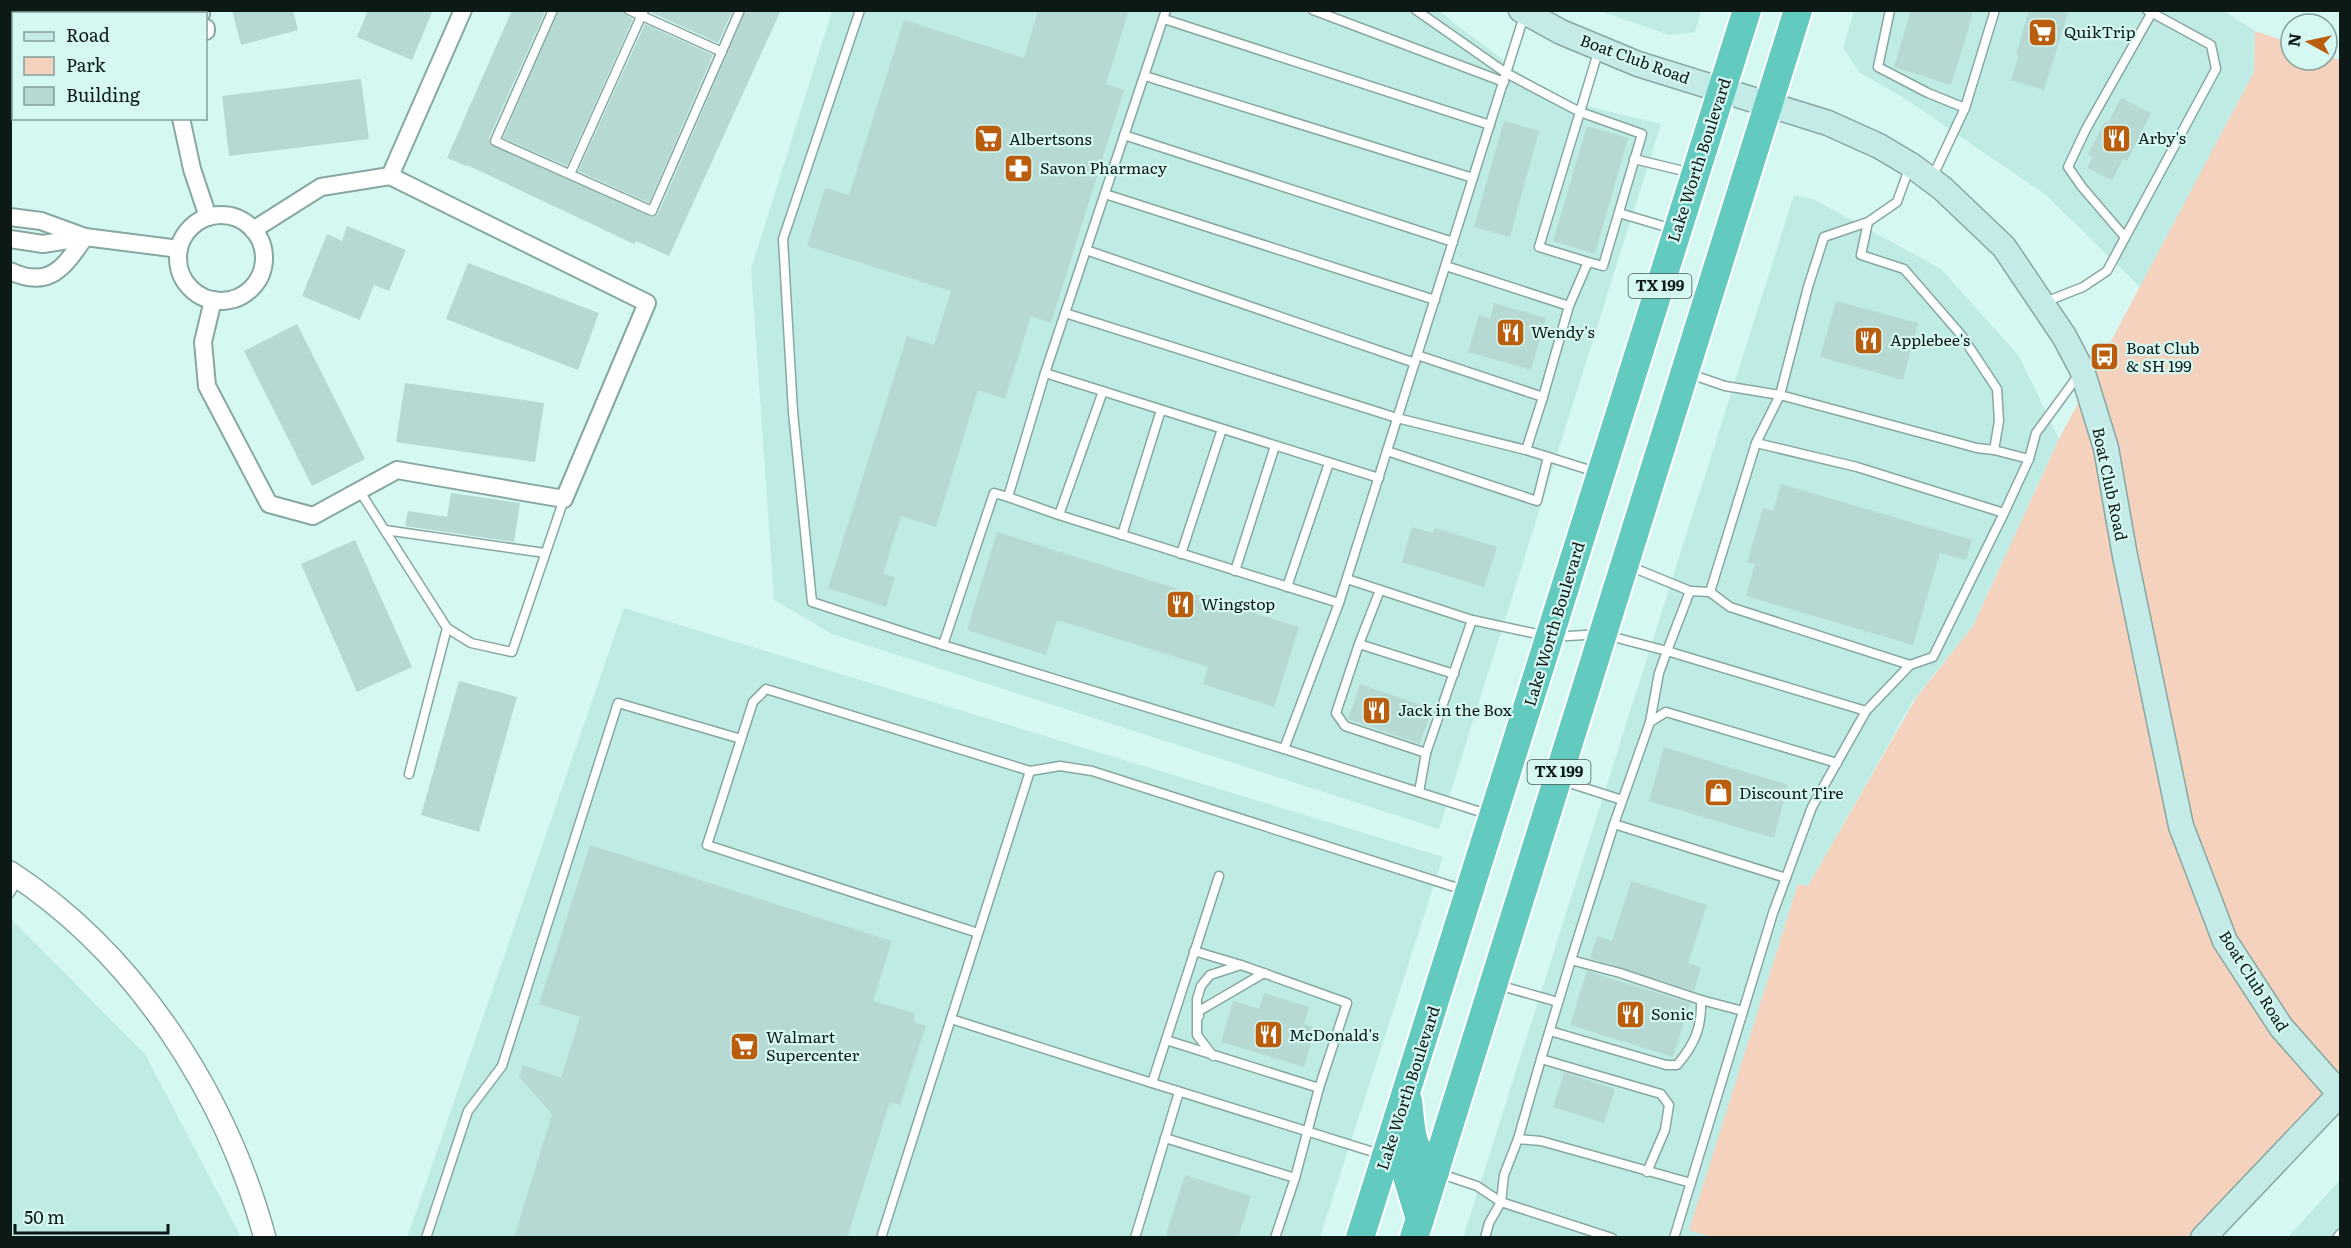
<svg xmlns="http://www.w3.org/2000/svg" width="2351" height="1248" font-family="Literata,serif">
<rect width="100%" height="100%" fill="#d5f8f3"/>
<g fill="#bfebe5">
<path d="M1854 10 2224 11 2255 31 2254 72 2141 288 2046 195 1901 96 1860 73 1843 48Z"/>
<path d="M832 11H1439L1553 98 1661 124 1439 829 832 634 774 600 751 269Z"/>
<path d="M1600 11H1701L1695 32 1669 35Z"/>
<path d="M1794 195 1815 200 1941 269 2019 356 2059 439 1973 626 1912 702 1808 887 1798 884 1690 1230 1715 1237 1463 1238Z"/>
<path d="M624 608 1443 857 1320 1237 407 1238Z"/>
<path d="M11 919 145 1054 241 1237H11Z"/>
<path d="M2340 1180V1237H2288Z"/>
</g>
<path fill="#f4d2be" d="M2255 31 2291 43V60H2327V56L2340 60V1081L2199 1237 1715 1238 1689 1230 1798 884 1808 886 1916 698 1973 626 2059 439 2254 72Z"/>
<g fill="#b7d9d3">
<path d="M232 10H293L298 30 241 45Z"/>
<path d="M368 10H433L412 60 357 37Z"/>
<path d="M512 10H546L489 138 490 144 652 217 658 214 746 10H781L669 256 636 241 634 244 467 165 466 166 447 158Z"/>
<path d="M559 10H623L626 15 633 19 567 166 503 138Z"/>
<path d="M650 10H733L718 43 650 12Z"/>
<path d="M1038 10H1129L1106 84 1124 90 1051 323 1031 316 1005 399 978 390 936 527 901 516 883 574 895 577 886 607 828 588 907 336 934 345 951 291 807 246 825 188 849 195 904 20 1024 58Z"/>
<path d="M1911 10H1974L1951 85 1894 67Z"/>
<path d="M2029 10H2069L2044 90 2011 80 2019 55 2016 54Z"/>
<path d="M645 24 713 55 649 203 578 171Z"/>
<path d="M361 79 369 139 229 156 222 96Z"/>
<path d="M2121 98 2151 113 2127 161 2123 159 2112 180 2087 168 2093 157 2088 154 2105 121 2108 123Z"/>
<path d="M1504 121 1539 131 1510 237 1474 227Z"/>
<path d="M1587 126 1628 138 1595 254 1553 241Z"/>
<path d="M347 226 406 250 389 291 374 285 360 320 302 296 327 234 342 241Z"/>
<path d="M468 263 599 313 578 370 446 319Z"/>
<path d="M1836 301 1918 323 1903 380 1820 357Z"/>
<path d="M1494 303 1546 318 1531 370 1468 352 1479 315 1490 319Z"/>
<path d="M297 324 365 459 312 486 244 351Z"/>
<path d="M405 383 544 403 535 462 396 442Z"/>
<path d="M1781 484 1972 540 1966 560 1940 553 1913 645 1746 596 1755 564 1747 562 1763 508 1773 511Z"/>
<path d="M451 493 520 503 514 542 405 526 408 511 447 517Z"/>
<path d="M1412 527 1433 533 1435 528 1497 547 1484 587 1402 562Z"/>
<path d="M997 532 1299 627 1274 707 1203 684 1208 667 1057 620 1046 655 967 630Z"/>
<path d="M355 540 412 667 357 692 301 564Z"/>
<path d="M459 681 517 697 479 832 421 815Z"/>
<path d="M1360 684 1432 709 1420 744 1348 719Z"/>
<path d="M1664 747 1788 785 1774 838 1649 801Z"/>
<path d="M590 845 892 941 873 1001 914 1013 915 1023 926 1026 900 1105 890 1102 847 1238H514L552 1114 519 1077 523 1065 561 1078 580 1017 539 1004Z"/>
<path d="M1631 881 1707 905 1688 963 1701 967 1694 991 1590 958 1597 936 1612 941Z"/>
<path d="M1587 971 1690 1003 1673 1057 1570 1025Z"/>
<path d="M1264 993 1309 1007 1304 1024 1315 1028 1304 1067 1221 1042 1233 1001 1259 1009Z"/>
<path d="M1564 1072 1615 1089 1604 1123 1553 1107Z"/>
<path d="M1185 1175 1251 1196 1238 1238H1165Z"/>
</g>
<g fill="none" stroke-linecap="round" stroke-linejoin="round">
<defs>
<g id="service">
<path d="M553 10 495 141 652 211 740 10"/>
<path d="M629 10 722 52"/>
<path d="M860 10 783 239 793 412 812 602 943 645"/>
<path d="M1166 10 1045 373 1008 497 1059 515 1339 603 1524 16"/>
<path d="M1313 10 1504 82"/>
<path d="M1416 10 1506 73 1580 112 1539 247 1588 262 1569 306"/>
<path d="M1890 10 1878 67 1928 93 1965 108 1995 10"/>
<path d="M1164 19 1490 125"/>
<path d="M1145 76 1473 178"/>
<path d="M1124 135 1453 242"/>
<path d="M1634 159 1692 173"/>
<path d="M1910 166 1897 202 1868 222 1861 255 1904 269 1962 336 1997 389 1999 421 1994 450 2029 459 2036 433 2080 373"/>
<path d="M570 174 644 10"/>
<path d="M1932 178 1965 108"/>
<path d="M1105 194 1435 300"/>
<path d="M1619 213 1673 229"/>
<path d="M1868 222 1824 237 1808 287 1780 395 1977 448 1994 450"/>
<path d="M2124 236 2082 187 2068 167 2086 129 2151 14"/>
<path d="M1086 250 1415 363"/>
<path d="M1588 262 1603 266 1642 134 1580 112 1599 49"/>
<path d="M2045 302 2083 287 2107 271 2216 69 2211 45 2147 10"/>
<path d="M1065 313 1397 418 1526 450 1596 472"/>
<path d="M1417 355 1543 397 1569 306 1446 266"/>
<path d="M1045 373 1379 478"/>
<path d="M1690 374 1725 386 1780 395 1756 443"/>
<path d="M1526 450 1543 397"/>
<path d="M1387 451 1537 501 1548 457"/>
<path d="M359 490 447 628 471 643 512 652 564 499"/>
<path d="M1008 497 994 493 943 645 1284 749 1339 603"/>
<path d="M2004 513 1933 657 1910 665 1730 607 1710 592 1756 443 1857 467 2004 513 2029 459"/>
<path d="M1059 515 1103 391"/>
<path d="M385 530 545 553"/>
<path d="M1122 535 1161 410"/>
<path d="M1181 554 1222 429"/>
<path d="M1629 566 1690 591"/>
<path d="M1235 571 1275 446"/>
<path d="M1347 579 1472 620 1551 637 1602 634 1667 651 1690 591 1710 592"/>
<path d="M1287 587 1329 463"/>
<path d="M1359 644 1380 590"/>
<path d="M1454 674 1359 644 1336 713 1345 726 1426 753 1472 620"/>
<path d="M1650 722 1659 673 1667 651 1866 711"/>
<path d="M1284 749 1490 815"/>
<path d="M409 774 447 628"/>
<path d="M1560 780 1622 800"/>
<path d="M1419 792 1426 753"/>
<path d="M1614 824 1650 722 1666 712 1837 763"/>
<path d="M1219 876 1152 1083 1383 1155"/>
<path d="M10 893 19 878"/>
<path d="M978 933 707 845 753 702 766 689 1030 771 1060 766 1092 771 1464 890"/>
<path d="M1194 951 1241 965 1347 1003 1319 1088 1295 1178 1275 1238"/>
<path d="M1571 960 1614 824 1786 878"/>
<path d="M1498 985 1558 1002"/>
<path d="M1701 1000 1743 1011"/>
<path d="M1199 1016V1011L1264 973"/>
<path d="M951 1019 1152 1083"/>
<path d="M1166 1040 1319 1088"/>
<path d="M1213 1056 1197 1035V999L1201 986 1210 975 1241 965"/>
<path d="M1541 1059 1571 960 1620 973 1701 1000C1702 1027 1695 1044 1677 1065H1666L1550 1031"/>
<path d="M1165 1138 1295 1178"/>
<path d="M1518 1139 1541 1059 1661 1094 1669 1105 1665 1130 1647 1172"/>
<path d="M1438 1173 1477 1186 1501 1202 1504 1175 1518 1139 1541 1141 1691 1183"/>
<path d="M426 1238 468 1111 502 1066 618 703 741 739"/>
<path d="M881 1238 1030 771"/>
<path d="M1135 1238 1179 1092"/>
<path d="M1485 1238 1489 1223 1501 1202 1612 1238"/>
<path d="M1674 1238 1773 913 1812 807 1866 711 1910 665"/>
<path d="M2337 1238 2340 1234"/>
</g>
<g id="minor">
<path d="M200 10 201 14"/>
<path d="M206 28V31"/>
<path d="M181 118 192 169 208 217"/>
<circle cx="221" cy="258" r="43"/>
<path d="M10 217 41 221 85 237 179 249"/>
<path d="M253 230 321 187 390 176 463 10"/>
<path d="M10 239 43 244 81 238"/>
<path d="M10 271C50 290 65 266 85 237"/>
<path d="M213 300 203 342 207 386 269 504 313 516 397 470 564 499 647 303 390 176"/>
</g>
<path id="tertiary" d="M10 872C136 954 226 1094 265 1238"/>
<g id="secondary">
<path d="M1521 10 1561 32 1638 64 1828 123 1879 146 1911 165 1942 188 2004 247 2064 336 2082 370 2106 448 2125 556 2181 826 2225 941 2281 1027 2340 1094"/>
<path d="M2203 1238 2340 1094"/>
</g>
<g id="trunk">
<path d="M1408 1101C1412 1134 1409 1147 1435 1172"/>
<path d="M1386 1156 1399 1163 1406 1173 1420 1219"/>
<path d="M1360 1238 1747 10"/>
<path d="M1414 1238 1798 10"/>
</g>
</defs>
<use href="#service" stroke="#87a7a2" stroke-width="11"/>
<use href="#minor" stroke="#87a7a2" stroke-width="20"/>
<use href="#tertiary" stroke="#87a7a2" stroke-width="24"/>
<use href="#secondary" stroke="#87a7a2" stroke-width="27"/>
<use href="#trunk" stroke="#fff" stroke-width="32"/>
<use href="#service" stroke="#fff" stroke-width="8"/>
<use href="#minor" stroke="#fff" stroke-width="16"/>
<use href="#tertiary" stroke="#fff" stroke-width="21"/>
<use href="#secondary" stroke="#c4ebe7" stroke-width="24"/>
<use href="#trunk" stroke="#62cabf" stroke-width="28"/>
</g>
<defs>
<symbol id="supermarket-square" viewBox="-11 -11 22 22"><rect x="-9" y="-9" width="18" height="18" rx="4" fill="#ba5d0c" stroke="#d5f8f3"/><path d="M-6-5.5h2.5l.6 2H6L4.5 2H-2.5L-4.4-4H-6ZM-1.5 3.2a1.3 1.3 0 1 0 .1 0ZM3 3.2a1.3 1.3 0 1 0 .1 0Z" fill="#fff"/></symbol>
<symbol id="restaurant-square" viewBox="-11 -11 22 22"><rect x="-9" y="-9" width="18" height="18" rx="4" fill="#ba5d0c" stroke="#d5f8f3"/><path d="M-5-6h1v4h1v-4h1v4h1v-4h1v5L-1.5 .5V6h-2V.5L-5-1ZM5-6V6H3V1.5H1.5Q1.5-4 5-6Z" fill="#fff"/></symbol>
<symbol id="pharmacy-square" viewBox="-11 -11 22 22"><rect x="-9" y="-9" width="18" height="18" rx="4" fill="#ba5d0c" stroke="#d5f8f3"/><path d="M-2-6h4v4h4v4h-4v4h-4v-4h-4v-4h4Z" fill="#fff"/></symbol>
<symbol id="bus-square" viewBox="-11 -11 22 22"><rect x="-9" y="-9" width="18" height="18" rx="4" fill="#ba5d0c" stroke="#d5f8f3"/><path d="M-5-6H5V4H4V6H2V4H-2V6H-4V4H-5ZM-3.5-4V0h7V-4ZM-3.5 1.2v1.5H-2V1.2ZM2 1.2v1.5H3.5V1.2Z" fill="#fff"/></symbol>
<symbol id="shop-square" viewBox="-11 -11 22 22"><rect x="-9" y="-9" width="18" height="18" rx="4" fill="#ba5d0c" stroke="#d5f8f3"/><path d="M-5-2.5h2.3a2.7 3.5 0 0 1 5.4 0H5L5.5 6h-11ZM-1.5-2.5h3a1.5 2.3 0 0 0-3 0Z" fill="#fff"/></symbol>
</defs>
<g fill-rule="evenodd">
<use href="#supermarket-square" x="2026" y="16" width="33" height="33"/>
<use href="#restaurant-square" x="2100" y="122" width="33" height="33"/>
<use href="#supermarket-square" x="972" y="122" width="33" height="33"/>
<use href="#pharmacy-square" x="1002" y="152" width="33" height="33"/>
<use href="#restaurant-square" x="1494" y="316" width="33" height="33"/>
<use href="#restaurant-square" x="1852" y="324" width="33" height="33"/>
<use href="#bus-square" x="2088" y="340" width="33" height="33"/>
<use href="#restaurant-square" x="1164" y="588" width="33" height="33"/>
<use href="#restaurant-square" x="1360" y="694" width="33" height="33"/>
<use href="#shop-square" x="1702" y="776" width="33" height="33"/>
<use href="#restaurant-square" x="1614" y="998" width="33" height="33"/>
<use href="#restaurant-square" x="1252" y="1018" width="33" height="33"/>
<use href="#supermarket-square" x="728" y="1030" width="33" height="33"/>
</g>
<g text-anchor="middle" stroke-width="4.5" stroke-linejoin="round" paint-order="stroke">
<g fill="#d5f8f3" stroke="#485c59" stroke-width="1.5">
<rect x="1628.5" y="274" width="63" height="24" rx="4.5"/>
<rect x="1527.5" y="760" width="63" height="24" rx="4.5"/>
</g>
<g font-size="15" font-weight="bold" fill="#0c1917">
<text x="1660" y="291">TX 199</text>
<text x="1559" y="777">TX 199</text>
</g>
<g font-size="16" fill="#0c1917" stroke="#d5f8f3" text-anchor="start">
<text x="2064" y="38">QuikTrip</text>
<text x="2138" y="144">Arby's</text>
<text x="1009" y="145">Albertsons</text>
<text x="1040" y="174">Savon Pharmacy</text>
<text x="1531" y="338">Wendy's</text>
<text x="1890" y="346">Applebee's</text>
<text x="2126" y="354">Boat Club<tspan x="2126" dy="18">&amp; SH 199</tspan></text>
<text x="1201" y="610">Wingstop</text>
<text x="1398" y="716">Jack in the Box</text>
<text x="1739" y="799">Discount Tire</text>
<text x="1651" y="1020">Sonic</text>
<text x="1289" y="1041">McDonald's</text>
<text x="766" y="1043">Walmart<tspan x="766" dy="18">Supercenter</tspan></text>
</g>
<g font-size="16" fill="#0c1917" stroke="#d5f8f3">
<text transform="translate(1635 59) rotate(20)" y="6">Boat Club Road</text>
<text transform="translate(1699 160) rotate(-72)" y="6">Lake Worth Boulevard</text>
<text transform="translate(2110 484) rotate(78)" y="6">Boat Club Road</text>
<text transform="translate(1554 624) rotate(-73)" y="6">Lake Worth Boulevard</text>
<text transform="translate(2254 981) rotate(58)" y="6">Boat Club Road</text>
<text transform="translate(1408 1088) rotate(-72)" y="6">Lake Worth Boulevard</text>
</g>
</g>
<rect width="2351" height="1248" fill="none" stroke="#0c1917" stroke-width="24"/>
<rect x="12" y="12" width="195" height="108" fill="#d5f8f3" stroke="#859f9b" stroke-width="1.5"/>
<rect x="24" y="32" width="30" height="9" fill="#c4ebe7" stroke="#859f9b" stroke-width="1.5"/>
<text x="66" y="42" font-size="18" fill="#0c1917">Road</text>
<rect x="24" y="57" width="30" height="18" fill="#f4d2be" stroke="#859f9b" stroke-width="1.5"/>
<text x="66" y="72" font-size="18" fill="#0c1917">Park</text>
<rect x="24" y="87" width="30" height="18" fill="#b7d9d3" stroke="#859f9b" stroke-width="1.5"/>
<text x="66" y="102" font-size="18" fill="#0c1917">Building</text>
<g transform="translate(2309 42) rotate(278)"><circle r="28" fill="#d5f8f3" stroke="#859f9b" stroke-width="1.5"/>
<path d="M0-4.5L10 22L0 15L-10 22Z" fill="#ba5d0c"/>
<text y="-9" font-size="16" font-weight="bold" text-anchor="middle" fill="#0c1917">N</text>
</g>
<path d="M15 1224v9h153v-9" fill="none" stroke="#0c1917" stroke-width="3"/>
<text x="24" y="1224" font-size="18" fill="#0c1917" stroke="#d5f8f3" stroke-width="4.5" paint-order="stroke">50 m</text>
</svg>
